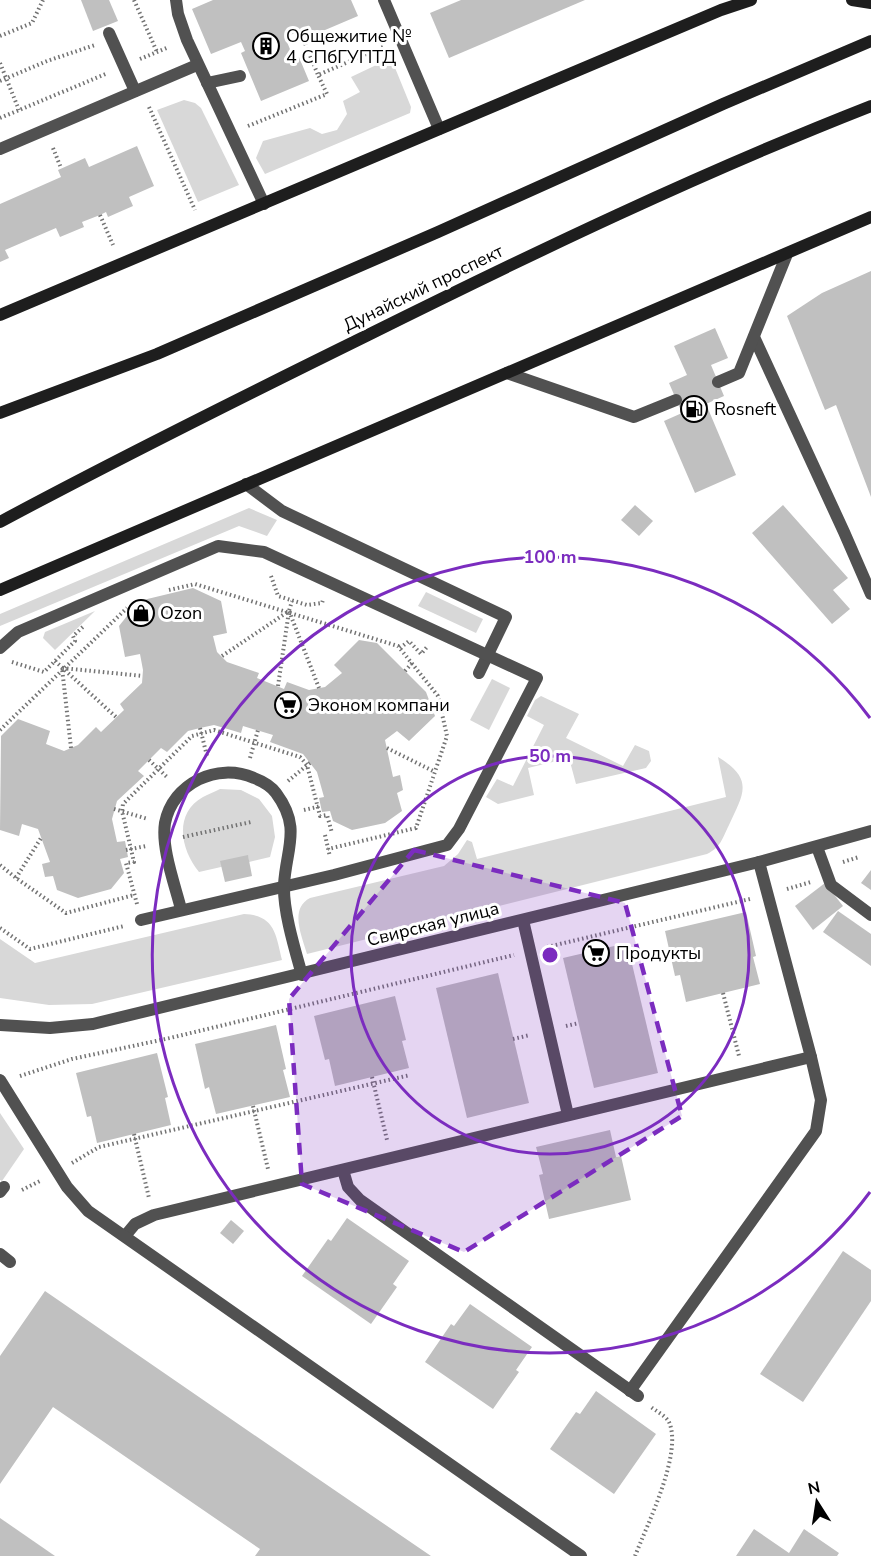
<svg xmlns="http://www.w3.org/2000/svg" width="871" height="1556" font-family="'Nunito Sans',sans-serif">
<rect width="100%" height="100%" fill="#fff"/>
<g fill="#d8d8d8">
<path d="M391 58 411 107 410 113 265 174 256 158 263 141 310 128 322 134 337 130 347 114 343 101 360 92 351 77Z"/>
<path d="M184 100 195 103 201 108 239 185 198 202 157 110Z"/>
<path d="M249 508 277 520 267 536 239 526 0 626V614Z"/>
<path d="M426 592 483 619 476 633 418 606Z"/>
<path d="M95 611 55 650 43 638 45 632Z"/>
<path d="M492 679 510 688 489 730 470 720Z"/>
<path d="M541 696 579 714 566 738 623 766 635 745 649 751 651 761 646 768 576 784 569 758 528 768 534 795 498 804 486 797 497 779 513 786 544 725 527 716 535 700Z"/>
<path d="M718 757C754 779 744 793 729 825 722 839 721 847 707 854L307 954C302 936 289 909 310 898L444 866 458 854 467 840 472 842 477 859 726 797Z"/>
<path d="M220 789 241 790 259 799 272 816 275 837 270 857 249 862 248 856 221 867 199 872C181 850 173 814 203 797 208 794 215 792 220 789Z"/>
<path d="M244 914C275 915 276 935 282 960L92 1004 49 1005 0 998V939L35 963Z"/>
<path d="M0 1113 24 1149 2 1181 0 1180Z"/>
</g>
<g fill="#c0c0c0">
<path d="M81 0H109L118 21 93 31Z"/>
<path d="M213 0H351L358 16 311 36 308 28 285 37 294 59 299 57 309 81 261 101 241 53 245 51 241 42 211 54 192 9Z"/>
<path d="M461 0H585L449 58 430 13Z"/>
<path d="M137 146 154 186 129 197 133 206 108 217 106 212 100 215 82 222 84 227 60 237 56 228 5 250 9 258 0 262V204L61 177 58 170 85 158 89 167Z"/>
<path d="M871 271V497L836 405 825 410 787 316 822 293Z"/>
<path d="M715 328 728 358 711 365 724 396 706 404 736 475 695 493 664 421 682 413 669 383 687 375 674 346Z"/>
<path d="M635 505 653 521 639 536 621 520Z"/>
<path d="M783 505 848 578 833 590 850 609 832 624 752 533Z"/>
<path d="M193 588 221 601 227 633 213 636 217 652 227 662 259 673 257 678 284 689 287 682 309 690 325 687 342 673 334 665 359 640 377 643 426 692 435 716 409 741 397 731 385 740 393 777 400 775 403 790 397 793 402 811 385 823 352 830 333 821 330 811 322 812 319 798 324 797 317 772 303 754 270 742 273 735 243 726 241 733 214 725 200 728 188 731 167 752 161 748 138 771 144 776 117 801 112 819 117 842 125 841 128 857 120 859 124 873 111 889 78 898 57 890 53 876 45 877 42 864 50 862 38 829 22 824 19 836 0 830 1 736 18 719 50 731 46 744 64 751 78 745 96 727 101 732 124 710 120 704 142 683 143 670 140 654 125 657 119 626 139 601Z"/>
<path d="M248 855 252 876 225 882 220 861Z"/>
<path d="M871 870V890L861 883Z"/>
<path d="M825 883 843 906 813 930 795 906Z"/>
<path d="M838 911 871 934V966L823 932Z"/>
<path d="M746 912 756 956 753 957 760 984 686 1002 680 975 675 976 665 931Z"/>
<path d="M627 943 658 1073 594 1088 563 958Z"/>
<path d="M498 973 529 1103 467 1118 436 988Z"/>
<path d="M395 996 406 1040 402 1041 409 1068 335 1086 329 1059 325 1060 314 1016Z"/>
<path d="M276 1025 286 1069 283 1070 290 1097 216 1114 209 1087 205 1089 195 1044Z"/>
<path d="M157 1053 168 1097 165 1098 171 1125 97 1143 91 1116 87 1117 76 1073Z"/>
<path d="M610 1130 616 1157 621 1156 631 1200 549 1219 539 1175 543 1174 536 1147Z"/>
<path d="M347 1218 409 1261 393 1284 397 1287 371 1324 302 1276 328 1239 331 1241Z"/>
<path d="M231 1220 244 1231 233 1244 220 1233Z"/>
<path d="M843 1251 871 1270V1301L803 1402 760 1374Z"/>
<path d="M45 1291 311 1474 431 1556H255L260 1549 53 1407 0 1484V1356Z"/>
<path d="M470 1304 532 1347 516 1370 519 1372 493 1409 425 1362 451 1324 454 1326Z"/>
<path d="M596 1391 656 1434 614 1494 550 1449 576 1412 580 1414Z"/>
<path d="M0 1518 55 1556H0Z"/>
<path d="M754 1529 789 1553 804 1529 839 1553 837 1556H736Z"/>
</g>
<g fill="none" stroke-linecap="round" stroke-linejoin="round">
<g stroke="#737373" stroke-width="4" stroke-dasharray="1.5 3" stroke-linecap="butt">
<path d="M134 0 157 52"/>
<path d="M300 31 318 75"/>
<path d="M0 36 32 23 43 0"/>
<path d="M140 59 169 47"/>
<path d="M0 63 19 110"/>
<path d="M0 81 47 61 95 45"/>
<path d="M149 107 195 210"/>
<path d="M0 118 108 73"/>
<path d="M248 126 327 94 318 75 383 47"/>
<path d="M53 148 61 168"/>
<path d="M100 215 113 245"/>
<path d="M271 576 278 596 307 605 322 603 323 600"/>
<path d="M169 590 195 584 398 646 438 696 447 736 416 828 328 849"/>
<path d="M400 648 409 641 421 654 427 647"/>
<path d="M222 656 289 611 319 688"/>
<path d="M55 661 116 717"/>
<path d="M12 662 44 672 75 641 73 636 84 626"/>
<path d="M405 671 412 663"/>
<path d="M278 686 289 611 292 601"/>
<path d="M200 728 207 756"/>
<path d="M0 730 127 608"/>
<path d="M71 748 62 668 143 676"/>
<path d="M387 748 435 772"/>
<path d="M250 758 258 730"/>
<path d="M149 760 168 778"/>
<path d="M288 781 311 762"/>
<path d="M114 809 148 819"/>
<path d="M304 810 321 806"/>
<path d="M325 835 330 857"/>
<path d="M183 837 251 822"/>
<path d="M126 850 146 846"/>
<path d="M843 862 859 857"/>
<path d="M0 865 16 878 66 913 134 895"/>
<path d="M16 878 41 838"/>
<path d="M787 889 811 882"/>
<path d="M137 904 126 863 134 862 122 811 123 804 192 736 214 730 300 757 307 765 320 816 327 815 332 833"/>
<path d="M0 928 30 949 124 926"/>
<path d="M547 947 750 899"/>
<path d="M723 993 739 1056"/>
<path d="M566 1026 579 1023"/>
<path d="M513 1039 530 1035"/>
<path d="M20 1076 72 1059 170 1038 514 955"/>
<path d="M372 1077 387 1140"/>
<path d="M253 1106 268 1169"/>
<path d="M134 1134 149 1198"/>
<path d="M72 1163 99 1147 410 1075"/>
<path d="M22 1190 42 1180"/>
<path d="M635 1556C647 1525 683 1453 669 1422 666 1416 656 1411 651 1407"/>
</g>
<g stroke="#515151" stroke-width="12">
<path d="M176 0 178 14 187 40 264 204"/>
<path d="M384 0 439 129"/>
<path d="M109 33 135 91"/>
<path d="M207 83 240 76"/>
<path d="M0 149 197 65"/>
<path d="M754 337 844 532 871 594"/>
<path d="M507 373 634 417 676 400"/>
<path d="M718 382 739 373 787 254"/>
<path d="M246 484 282 511 506 617 479 673"/>
<path d="M0 648 18 632 218 546 264 552 537 678 459 829 447 845 334 875 141 920"/>
<path d="M817 847 831 885 871 915"/>
<path d="M181 909C175 885 161 848 165 823 173 783 217 762 254 778 262 781 271 786 276 793 302 828 286 848 284 885 283 911 295 950 302 975"/>
<path d="M523 920 568 1115"/>
<path d="M343 1170 348 1187 360 1200 638 1396"/>
<path d="M0 1192 4 1187"/>
<path d="M125 1236 135 1224 154 1215 811 1057 759 862"/>
<path d="M0 1254 10 1262"/>
<path d="M630 1391 816 1131 821 1100 811 1057"/>
</g>
<g stroke="#515151" stroke-width="12">
<path d="M0 1025 50 1028 93 1024 759 862 871 831"/>
<path d="M0 1080 67 1187 88 1211 581 1556"/>
</g>
<g stroke="#1e1e1e" stroke-width="12">
<path d="M852 0 871 3"/>
<path d="M0 315 721 10 751 0"/>
<path d="M0 413 157 354 438 232 723 104 871 41"/>
<path d="M0 522C121 457 244 396 368 335 533 253 700 173 871 106"/>
<path d="M0 590 871 217"/>
</g>
</g>
<path fill="#7b2cbf" fill-opacity="0.2" stroke="#7b2cbf" stroke-width="4.5" stroke-dasharray="12 8" stroke-linejoin="round" d="M414 850 625 903 682 1116 464 1252 302 1184 289 999Z"/>
<g fill="none" stroke="#7b2cbf" stroke-width="3">
<circle cx="550" cy="955" r="199"/>
<path d="M870 1192A398 398 0 1 1 870 718"/>
</g>
<defs>
<symbol id="building-ring" viewBox="-11 -11 22 22"><circle r="9.5" fill="#fff" stroke="#000" stroke-width="1.5"/><path d="M-4-6H4V6H1V3H-1V6H-4ZM-2.5-4.3h1.7v1.8h-1.7ZM.8-4.3h1.7v1.8H.8ZM-2.5-1h1.7V.8h-1.7ZM.8-1h1.7V.8H.8Z" fill="#000"/></symbol>
<symbol id="fuel-ring" viewBox="-11 -11 22 22"><circle r="9.5" fill="#fff" stroke="#000" stroke-width="1.5"/><path d="M-5.5-6h7V0h2V4h1.3V-2.5L3-4.5l.8-.8L6-3V5H2.5V1h-1V6h-7ZM-4.2-4.7v3.2H.2V-4.7Z" fill="#000"/></symbol>
<symbol id="shop-ring" viewBox="-11 -11 22 22"><circle r="9.5" fill="#fff" stroke="#000" stroke-width="1.5"/><path d="M-5-2.5h2.3a2.7 3.5 0 0 1 5.4 0H5L5.5 6h-11ZM-1.5-2.5h3a1.5 2.3 0 0 0-3 0Z" fill="#000"/></symbol>
<symbol id="supermarket-ring" viewBox="-11 -11 22 22"><circle r="9.5" fill="#fff" stroke="#000" stroke-width="1.5"/><path d="M-6-5.5h2.5l.6 2H6L4.5 2H-2.5L-4.4-4H-6ZM-1.5 3.2a1.3 1.3 0 1 0 .1 0ZM3 3.2a1.3 1.3 0 1 0 .1 0Z" fill="#000"/></symbol>
</defs>
<g fill-rule="evenodd">
<use href="#building-ring" x="251" y="31" width="30" height="30"/>
<use href="#fuel-ring" x="679" y="394" width="30" height="30"/>
<use href="#shop-ring" x="126" y="598" width="30" height="30"/>
<use href="#supermarket-ring" x="273" y="690" width="30" height="30"/>
<use href="#supermarket-ring" x="581" y="938" width="30" height="30"/>
</g>
<g text-anchor="middle" stroke-width="6" stroke-linejoin="round" paint-order="stroke">
<g font-size="18" fill="#000" stroke="#fff" text-anchor="start">
<text x="286" y="42">Общежитие №<tspan x="286" dy="21">4 СПбГУПТД</tspan></text>
<text x="714" y="415">Rosneft</text>
<text x="160" y="619">Ozon</text>
<text x="308" y="711">Эконом компани</text>
<text x="616" y="959">Продукты</text>
</g>
<g font-size="18" fill="#000" stroke="#fff">
<text transform="translate(423 288) rotate(-26)" y="6">Дунайский проспект</text>
<text transform="translate(433 924) rotate(-14)" y="6">Свирская улица</text>
</g>
</g>
<circle cx="550" cy="955" r="9" fill="#7b2cbf" stroke="#fff" stroke-width="3"/>
<g font-size="18" text-anchor="middle" font-weight="bold" fill="#7b2cbf" stroke="#fff" stroke-width="6" stroke-linejoin="round" paint-order="stroke">
<text x="550" y="563">100 m</text>
<text x="550" y="762">50 m</text>
</g>
<g transform="translate(817 1502) rotate(348)" stroke="#ffffff" stroke-width="4.5" paint-order="stroke">
<path d="M0-4.5L10 22L0 15L-10 22Z" fill="#000000"/>
<text y="-9" font-size="16" font-weight="bold" text-anchor="middle" fill="#000000">N</text>
</g>
</svg>
